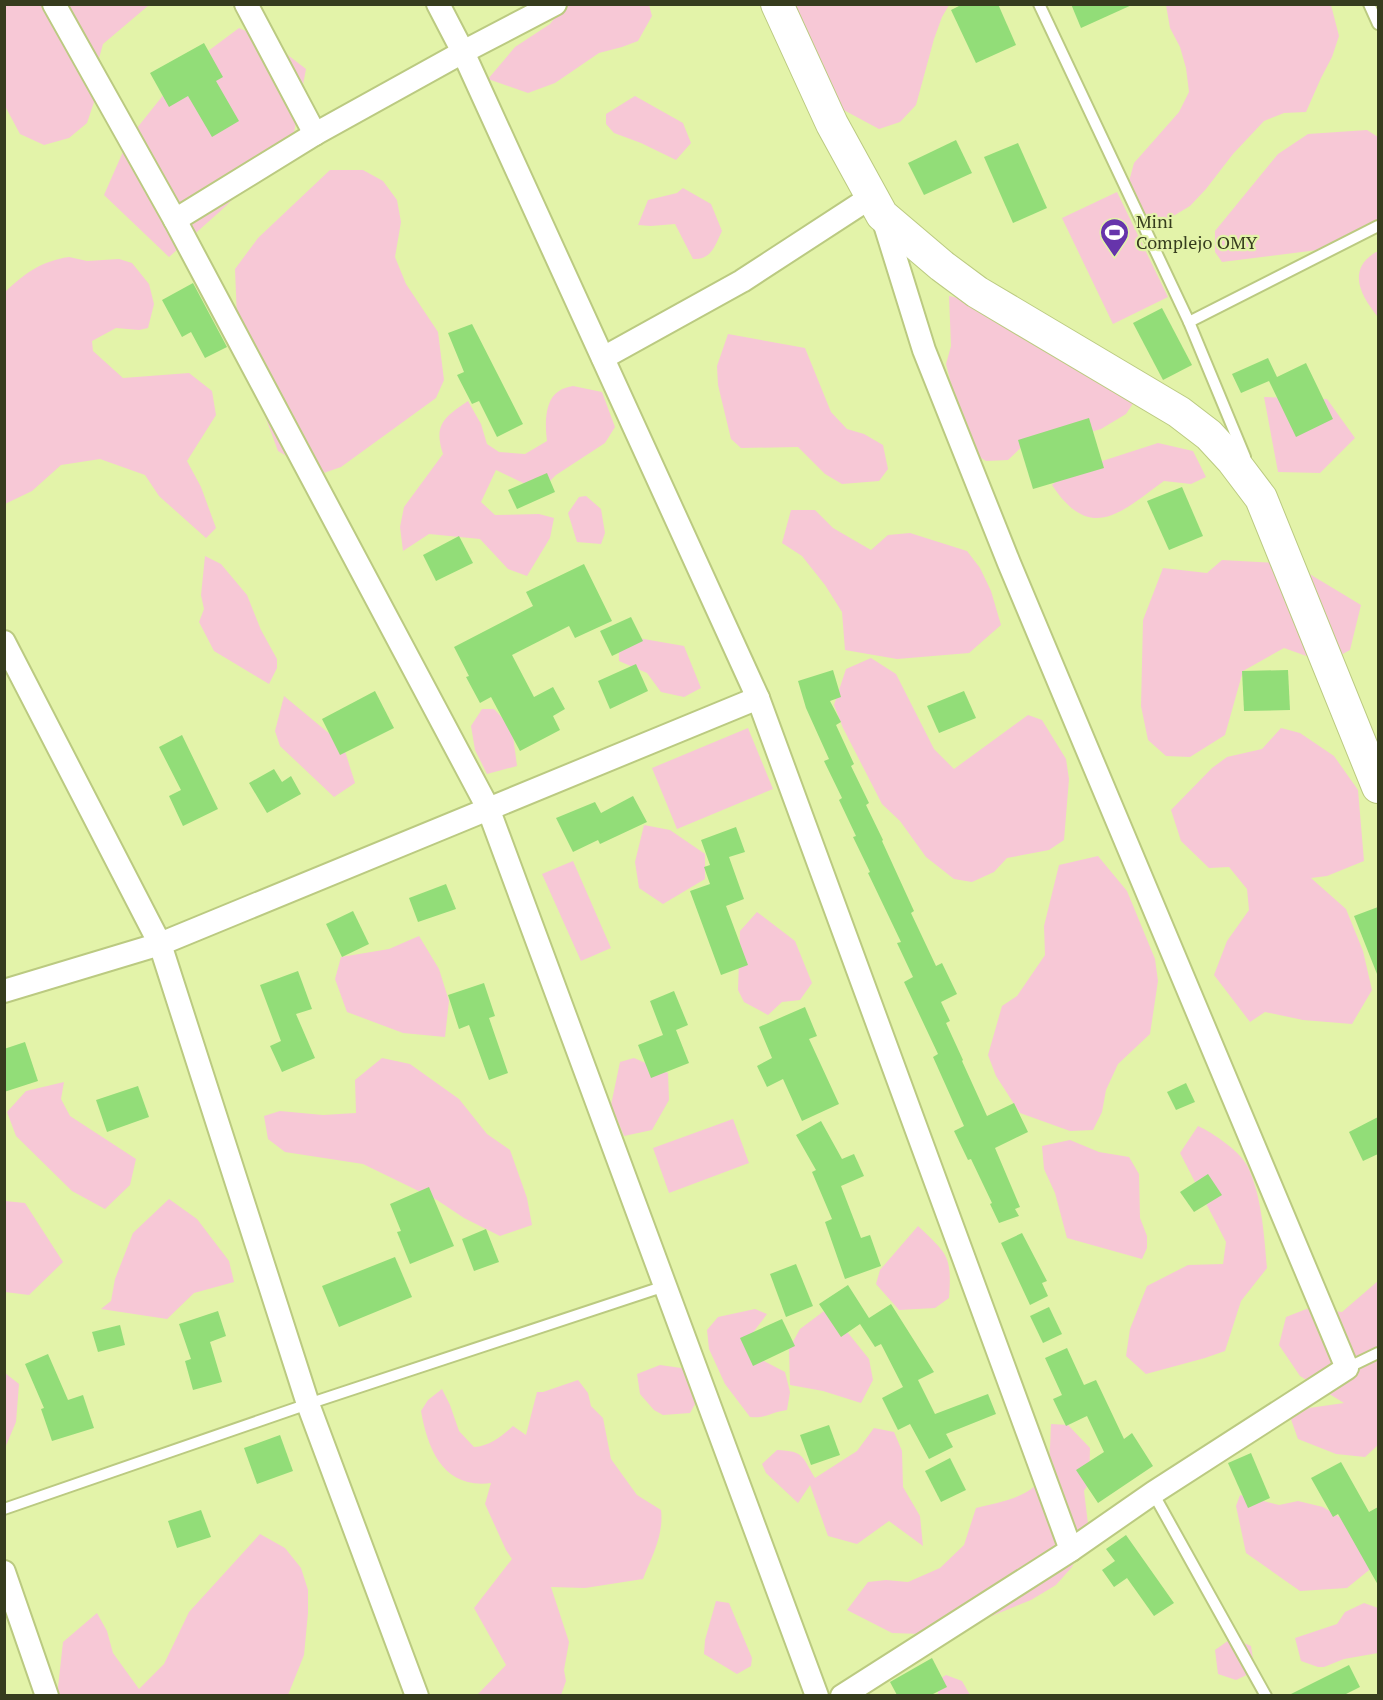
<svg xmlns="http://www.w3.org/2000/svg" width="1383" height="1700" font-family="'PT Serif',serif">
<rect width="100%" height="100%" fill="#e3f3a9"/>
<g fill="#f7c8d6">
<path d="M4 5H149L103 44 94 76V102L87 123 69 138 44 145 20 134 5 106Z"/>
<path d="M565 5H649L652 16 638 41 622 47 599 53 555 83 528 93 488 79 515 47 550 24Z"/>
<path d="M785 5H949L942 17 934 39 916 105 900 122 879 129 838 107Z"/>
<path d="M1166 5H1331L1339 36 1332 57 1321 78 1306 112 1284 113 1264 121 1233 154 1206 189 1190 206 1170 218H1148L1130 207 1128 185 1134 163 1179 112 1189 92 1186 68 1180 47 1170 28Z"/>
<path d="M239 28 271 42 306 69 293 138 226 206 169 257 104 195 129 138 184 69Z"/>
<path d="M635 96 683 123 691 143 676 160 641 143 614 133 606 124V114Z"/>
<path d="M1367 130 1378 137V226L1326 249 1222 262 1215 252V231L1278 154 1308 134Z"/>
<path d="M330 170H363L383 181 397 200 401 222 395 257 406 284 438 332 444 380 436 398 341 467 318 475 278 451 238 343 235 269 258 238Z"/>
<path d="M683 188 711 204 722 231C715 245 712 260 693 259L675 224 651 226 638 225 648 200 677 193Z"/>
<path d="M1117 192 1168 297 1113 324 1062 218Z"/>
<path d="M1376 252H1378V317C1361 296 1346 270 1376 252Z"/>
<path d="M69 257 87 261 119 259 132 263 149 284 154 304 148 328 139 330 116 328 92 341 93 351 123 378 189 373 212 391 216 415 187 461 201 487 216 528 206 538 159 496 145 475 100 459 61 465 32 491 5 504V292C24 274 41 261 69 257Z"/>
<path d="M949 296 1042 316 1061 328 1079 334 1151 389 1144 387 1126 414 1101 429 1077 436 1030 439 1008 460 986 461 968 450 946 364 951 346Z"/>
<path d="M728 334 805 348 831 412 847 429 864 434 883 445 888 469 879 481 842 484 825 474 798 447 741 448 731 439 718 385 717 366Z"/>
<path d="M573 386 602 392 615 427 605 443 556 475 540 491 496 470 481 502 495 515 539 514 554 518 550 538 527 576 508 569 480 539 429 534 403 551 400 527 404 507 443 454C433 424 445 417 468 401L481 424 487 444 499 452 525 454 547 441C545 426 544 400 559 391 563 388 569 387 573 386Z"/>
<path d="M1264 397 1327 399 1355 438 1320 473 1278 472Z"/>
<path d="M1158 443 1193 451 1206 477 1191 484 1164 481C1121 512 1091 544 1052 485L1065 473Z"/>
<path d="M586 496 601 509 605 533 601 544 577 542 568 513 579 497Z"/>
<path d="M791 510H815L833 528 871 550 888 535 910 533 967 551 980 568 991 591 1001 625 969 653 897 659 845 650 842 612 825 585 802 556 782 543Z"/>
<path d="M205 556 221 564 247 595 261 630 277 659V668L269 684 214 651 199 622 204 609 201 595Z"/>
<path d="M1222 560 1293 564 1361 605 1350 650 1326 663 1284 648 1243 671 1225 735 1190 757 1166 756 1148 740 1141 706 1143 620 1163 568 1207 573Z"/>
<path d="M638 638 684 646 701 688 684 697 661 692 647 673 619 661V640Z"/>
<path d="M871 658 896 674 934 749 954 769 1028 715 1042 720 1066 759 1069 779 1064 840 1049 850 1007 858 994 872 972 882 954 879 926 857 900 821 882 804 843 728 834 705 846 669Z"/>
<path d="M284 696 343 745 355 783 334 797 280 746 275 731Z"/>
<path d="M482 709H494L512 728 517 766 487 774 475 750 471 726Z"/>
<path d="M748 728 773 789 677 829 652 768Z"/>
<path d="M1281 728 1300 733 1334 756 1358 790 1364 861 1327 876 1311 878 1346 909 1363 951 1372 990 1352 1024 1303 1020 1265 1012 1250 1022 1214 975 1227 941 1249 910 1247 889 1229 867 1209 868 1181 841 1171 810 1212 768 1227 757 1262 749Z"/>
<path d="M644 825 670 830 705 854V879L663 904 639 888 635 862Z"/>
<path d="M1098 856 1127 891 1155 959 1158 981 1150 1034 1118 1064 1106 1090 1102 1112 1093 1130 1070 1131 1020 1113 996 1076 988 1055 1002 1006 1017 996 1045 955 1044 926 1059 865Z"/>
<path d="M573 861 611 948 581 961 542 874Z"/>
<path d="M757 912 795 941 812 983 800 1000 782 1002 768 1015 744 1002 738 990 740 931Z"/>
<path d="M419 936 439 969 449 1001 445 1037 403 1033 347 1012 335 979 341 957 389 949Z"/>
<path d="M382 1058 410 1064 459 1099 487 1134 510 1150 527 1198 532 1225 500 1236 464 1218 437 1200 363 1164 285 1152 268 1139 264 1116 280 1111 323 1115 356 1113 355 1080Z"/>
<path d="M634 1058 668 1073 669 1100 652 1130 624 1136 611 1105 620 1062Z"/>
<path d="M64 1082 61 1099 70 1116 136 1159 130 1185 105 1209 72 1191 16 1136 7 1112 26 1091Z"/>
<path d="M733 1119 749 1163 669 1193 653 1148Z"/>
<path d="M1198 1126C1213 1133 1240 1151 1248 1167 1262 1197 1264 1235 1267 1268L1241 1301 1225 1351 1205 1358 1146 1374 1126 1356 1130 1329 1147 1286 1188 1265 1223 1264 1226 1242 1180 1153Z"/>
<path d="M1070 1140 1099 1152 1129 1157 1139 1174 1140 1218 1147 1236V1248L1142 1259 1067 1238 1055 1193 1044 1169 1042 1146Z"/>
<path d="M169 1199 197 1219 229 1261 234 1282 194 1293 167 1319 101 1309 111 1301 115 1279 133 1233Z"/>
<path d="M5 1201 25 1203 63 1262 29 1295 5 1292Z"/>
<path d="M918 1226C948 1255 952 1255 949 1298L935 1308 899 1310 876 1284 880 1270Z"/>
<path d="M1378 1281V1445L1365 1457 1336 1454 1298 1439 1288 1411 1344 1403 1300 1376 1279 1345 1286 1317 1309 1308 1342 1312Z"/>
<path d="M828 1308 869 1359 873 1380 861 1403 823 1391 790 1385 789 1349 800 1329Z"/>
<path d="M755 1309 767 1314 746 1342 760 1359 785 1372 790 1392 787 1410C771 1412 766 1419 750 1417L725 1384 709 1349 707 1330 718 1317Z"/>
<path d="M660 1365 688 1369 700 1395 690 1413 663 1415 654 1410 640 1394 637 1374Z"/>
<path d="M5 1373 19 1384 16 1422 5 1448Z"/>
<path d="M578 1380 588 1393 591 1406 603 1418 611 1459 637 1495 661 1510C664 1535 652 1556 643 1579L585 1588 551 1587 569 1642 564 1670 566 1681 561 1695H477L506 1665 474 1608 512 1559 506 1550 485 1504 491 1483C444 1489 428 1451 421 1411L428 1400 442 1389 450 1405 459 1431 474 1447C490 1446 502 1436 513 1426L526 1435 537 1392H543Z"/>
<path d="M1051 1424 1068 1425 1090 1448 1089 1483 1084 1491 1089 1532 1072 1567 1056 1585 1031 1600 982 1620 955 1629 921 1634 892 1633 847 1610 868 1582 886 1580 908 1582 940 1568 964 1545 976 1508C1003 1501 1038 1497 1047 1467 1051 1454 1050 1437 1051 1424Z"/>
<path d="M874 1428 894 1432 902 1451 903 1487 920 1516 923 1546 889 1521 857 1544 828 1536 810 1485 798 1503 766 1473 762 1464 777 1450C805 1451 802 1457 815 1478L857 1451Z"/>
<path d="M1240 1495 1279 1505 1298 1501 1323 1507 1344 1520 1374 1566 1347 1588 1300 1591 1246 1553 1236 1506Z"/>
<path d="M260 1534 285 1548 301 1568 308 1590V1613L304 1655 288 1695 57 1696 63 1642 97 1613 107 1631 113 1653 139 1689 164 1664 189 1612Z"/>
<path d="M716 1601 729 1603 752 1658 751 1666 737 1674 704 1654 705 1640Z"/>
<path d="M1364 1603 1378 1608V1653L1344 1659 1324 1667H1318L1301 1661 1295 1638 1337 1624 1345 1612Z"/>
<path d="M1232 1638 1251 1646 1255 1671 1236 1680 1218 1674 1215 1650Z"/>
<path d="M946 1675 962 1681 970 1695 938 1696V1680Z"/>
</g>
<g fill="#92dd78">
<path d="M963 4H998L1016 45 976 63 951 10Z"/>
<path d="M1071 4H1134L1081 28Z"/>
<path d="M204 43 223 77 216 81 239 121 212 137 188 96 169 107 150 73Z"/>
<path d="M956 140 972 173 924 195 908 163Z"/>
<path d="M1018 143 1047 208 1013 223 984 157Z"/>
<path d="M193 283 227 347 205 358 191 332 182 337 162 300Z"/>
<path d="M1162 308 1192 365 1163 380 1133 323Z"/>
<path d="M472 324 523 424 497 437 479 401 472 404 457 375 464 372 448 333Z"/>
<path d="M1268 358 1277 377 1306 363 1333 419 1296 437 1269 381 1241 393 1232 374Z"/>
<path d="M1089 418 1104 468 1033 489 1018 440Z"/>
<path d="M547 473 555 492 517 509 508 490Z"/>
<path d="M1182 487 1203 536 1169 550 1147 501Z"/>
<path d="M459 536 473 563 436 581 423 555Z"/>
<path d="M584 564 612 621 575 638 569 626 512 655 534 697 553 687 565 709 553 716 560 730 520 751 491 697 480 703 466 677 469 676 454 647 533 606 526 592Z"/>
<path d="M631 617 643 641 612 656 600 631Z"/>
<path d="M636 664 648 691 610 709 598 681Z"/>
<path d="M833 670 841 697 830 701 841 722 836 725 854 764 851 766 869 803 866 805 883 840 882 841 914 911 911 913 936 966 942 963 957 994 941 1002 950 1021 946 1023 963 1060 962 1061 987 1116 1014 1103 1028 1132 995 1148 1020 1207 1015 1209 1019 1216 999 1223 990 1204 992 1203 971 1159 968 1160 954 1131 964 1126 933 1057 938 1054 904 982 913 977 897 943 901 942 868 873 870 872 853 837 856 836 839 800 842 798 824 761 829 759 806 708 798 681Z"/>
<path d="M1288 670 1290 710 1244 711 1242 671Z"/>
<path d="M375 691 394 728 340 755 322 719Z"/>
<path d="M964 691 976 718 939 733 927 706Z"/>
<path d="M182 735 218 809 183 826 169 796 181 790 159 747Z"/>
<path d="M274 769 282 782 291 776 301 794 267 813 249 783Z"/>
<path d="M633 796 647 822 600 844 598 840 573 852 556 818 595 802 601 813Z"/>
<path d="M736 827 745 852 729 857 744 899 726 906 748 965 721 975 690 891 710 884 704 867 710 865 701 840Z"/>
<path d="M446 884 456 909 418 922 409 898Z"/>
<path d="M1378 907V974H1377L1354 916Z"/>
<path d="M353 911 369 944 342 957 326 924Z"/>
<path d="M298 971 312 1009 296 1014 315 1058 282 1072 270 1046 281 1041 260 985Z"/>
<path d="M484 983 495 1016 489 1018 508 1073 489 1080 469 1025 459 1029 448 995Z"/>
<path d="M674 991 688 1025 676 1030 689 1063 651 1078 638 1045 663 1035 650 1001Z"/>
<path d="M805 1007 817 1036 809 1039 839 1104 802 1121 783 1079 767 1087 757 1066 772 1058 759 1027Z"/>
<path d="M25 1042 38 1081 4 1092V1049Z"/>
<path d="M1186 1083 1195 1102 1176 1110 1167 1092Z"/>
<path d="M138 1086 149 1117 107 1132 96 1100Z"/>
<path d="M1378 1117V1154L1363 1161 1349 1132Z"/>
<path d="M821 1121 842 1159 854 1154 864 1176 841 1186 861 1238 870 1235 881 1266 845 1279 825 1222 832 1219 812 1172 816 1170 796 1135Z"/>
<path d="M1208 1174 1222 1195 1194 1212 1180 1192Z"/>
<path d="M429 1187 454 1246 410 1264 397 1232 401 1231 390 1204Z"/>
<path d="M486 1229 499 1262 474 1271 462 1239Z"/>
<path d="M1022 1233 1047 1281 1042 1283 1048 1296 1030 1305 1001 1243Z"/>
<path d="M395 1257 412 1297 339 1327 322 1286Z"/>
<path d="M796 1264 813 1306 786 1317 770 1274Z"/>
<path d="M848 1285 869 1318 891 1304 934 1372 918 1380 935 1414 988 1394 996 1414 946 1434 953 1447 929 1459 910 1424 898 1430 882 1398 903 1387 881 1344 875 1347 860 1324 841 1337 819 1304Z"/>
<path d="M1049 1307 1062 1334 1043 1343 1030 1316Z"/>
<path d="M218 1311 226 1336 210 1342 222 1382 193 1390 185 1361 191 1359 179 1324Z"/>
<path d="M782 1319 795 1346 753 1366 740 1338Z"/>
<path d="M120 1325 125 1345 98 1352 92 1332Z"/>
<path d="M1067 1348 1084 1385 1096 1380 1124 1439 1132 1433 1153 1466 1098 1503 1076 1470 1104 1452 1087 1416 1066 1426 1053 1399 1062 1395 1045 1358Z"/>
<path d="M48 1354 68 1400 83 1395 94 1428 52 1441 41 1409 44 1408 25 1364Z"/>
<path d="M829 1425 840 1455 811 1465 800 1435Z"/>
<path d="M280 1435 293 1471 257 1484 244 1448Z"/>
<path d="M1251 1453 1270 1498 1248 1508 1228 1463Z"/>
<path d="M950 1458 966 1490 941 1502 925 1471Z"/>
<path d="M1341 1462 1369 1512 1378 1507V1585L1338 1514 1333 1517 1311 1478Z"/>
<path d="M201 1510 211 1537 177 1548 168 1521Z"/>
<path d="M1126 1535 1174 1603 1154 1616 1127 1578 1114 1587 1102 1570 1115 1561 1106 1549Z"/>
<path d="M932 1658 947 1687 931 1695H897L890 1682Z"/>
<path d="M1349 1665 1360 1687 1344 1695H1289Z"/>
</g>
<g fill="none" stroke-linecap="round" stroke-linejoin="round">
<defs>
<g id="service">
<path d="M1039 4 1189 322 1245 457"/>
<path d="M1369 4 1378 24"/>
<path d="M1189 322 1378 226"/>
<path d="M1347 1368 1378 1353"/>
<path d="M1153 1493 1266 1696"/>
<path d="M4 1509 308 1404 665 1286"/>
</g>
<g id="minor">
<path d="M54 4 175 220 488 808 817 1696"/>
<path d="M246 4 315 134"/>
<path d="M438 4 463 52 758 698 1071 1550"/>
<path d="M175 220 315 134 463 52 555 4"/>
<path d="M603 358 742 281 871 197"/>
<path d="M4 642 160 944 308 1404 417 1696"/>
<path d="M4 991 160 944 758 698"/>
<path d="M4 1572 47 1696"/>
<path d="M842 1696 1071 1550 1153 1493 1347 1368 1009 563 924 350 882 215"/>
</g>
<path id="secondary" d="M777 4 832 124 882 215 942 266 977 292 1179 412 1209 435 1233 461 1261 498 1378 787"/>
</defs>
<use href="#service" stroke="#bbca81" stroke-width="14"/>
<use href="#minor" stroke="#bbca81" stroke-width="26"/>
<use href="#secondary" stroke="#bbca81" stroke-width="34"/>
<use href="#service" stroke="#fff" stroke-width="10"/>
<use href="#minor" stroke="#fff" stroke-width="22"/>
<use href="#secondary" stroke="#fff" stroke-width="32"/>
</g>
<defs>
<symbol id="stadium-pin" viewBox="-11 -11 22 30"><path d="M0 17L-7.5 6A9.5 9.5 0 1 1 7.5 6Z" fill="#6634ab" stroke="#e3f3a9"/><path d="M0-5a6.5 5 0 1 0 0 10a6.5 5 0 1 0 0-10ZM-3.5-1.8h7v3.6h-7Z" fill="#fff"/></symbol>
</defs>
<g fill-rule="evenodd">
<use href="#stadium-pin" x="1098" y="216" width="33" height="45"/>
</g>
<g text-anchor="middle" stroke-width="4.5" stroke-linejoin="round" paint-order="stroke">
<g font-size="18" fill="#363c1e" stroke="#e3f3a9" text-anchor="start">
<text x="1136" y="228">Mini<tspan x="1136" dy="21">Complejo OMY</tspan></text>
</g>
</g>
<rect width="1383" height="1700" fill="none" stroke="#363c1e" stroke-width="12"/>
</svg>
